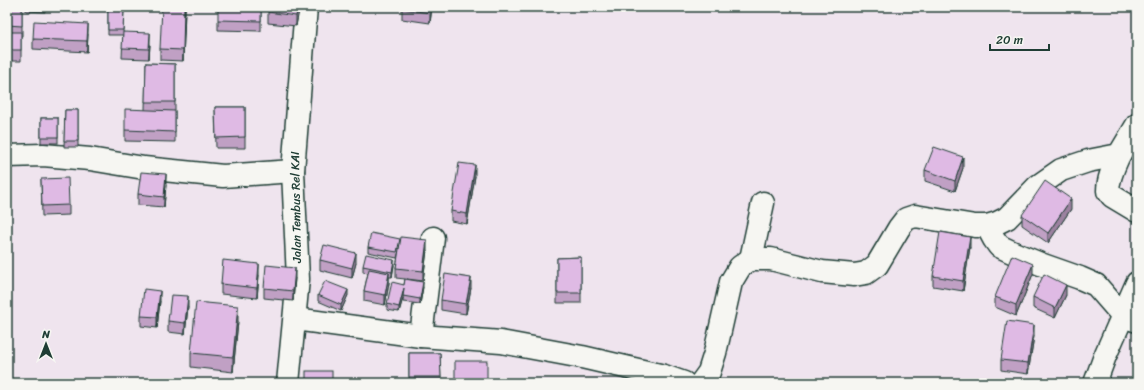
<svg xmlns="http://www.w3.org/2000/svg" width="1144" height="390" font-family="Sriracha,sans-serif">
<rect width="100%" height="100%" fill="#efe4ee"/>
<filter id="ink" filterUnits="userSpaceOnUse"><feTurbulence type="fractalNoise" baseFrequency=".025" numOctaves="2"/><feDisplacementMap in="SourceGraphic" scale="8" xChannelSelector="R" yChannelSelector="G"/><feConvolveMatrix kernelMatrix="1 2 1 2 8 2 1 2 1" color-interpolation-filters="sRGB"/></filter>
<g filter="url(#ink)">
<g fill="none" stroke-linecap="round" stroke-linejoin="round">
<defs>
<g id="street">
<path d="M1119 155C1114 166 1108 178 1108 191L1112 196 1137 211"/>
<path d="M7 156 43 155 90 159 144 168 223 176 293 171"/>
<path d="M987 226 994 239 999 246 1016 254 1043 265 1080 278 1096 285 1123 316 1137 321"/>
<path d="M751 259 763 203"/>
<path d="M295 319 421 336 501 342 582 357 664 376 684 383"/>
<path d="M421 336 433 238"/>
<path d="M288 383 298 279 293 171 306 7"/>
<path d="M701 383 709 372 715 353 731 282 740 267 751 259H771L822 272 854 275 866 273 877 265 899 228 906 219 915 216 975 226H987L997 223 1007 218 1038 186 1061 170 1088 161 1119 155 1137 125"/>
<path d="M1095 383 1105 356 1137 283"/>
</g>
</defs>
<use href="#street" stroke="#1f3d34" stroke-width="25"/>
<use href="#street" stroke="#f6f6f2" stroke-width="22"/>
</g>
<g fill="#c0a0c4" stroke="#1f3d34">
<path d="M7 7H22V36H21V61H7Z"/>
<path d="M26 7H45V12L26 11Z"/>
<path d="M185 7 183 61 160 60V49Z"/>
<path d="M261 7V31L218 30V20Z"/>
<path d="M299 7 296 26 268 23V12Z"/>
<path d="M432 7 430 23 402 19V9Z"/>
<path d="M108 8 124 9 123 32 150 44 149 59 122 58 123 35H108Z"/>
<path d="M88 34 87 52 33 49V39Z"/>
<path d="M146 63 175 64V142L125 141V130L145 110Z"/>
<path d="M215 107H245V148H216Z"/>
<path d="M65 110H78V147H64Z"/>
<rect x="41" y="118" width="17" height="25"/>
<path d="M963 168 955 191 925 181V170Z"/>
<path d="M475 176 467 224 451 221V211Z"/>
<path d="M41 179 69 205V215L42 216Z"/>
<path d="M166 185 164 207 138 205V194Z"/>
<path d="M1071 209 1048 243 1022 225V215Z"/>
<path d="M368 247 427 250 423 281 407 279 423 287 420 304 403 302V298L399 312 387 310V304L404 285 405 279 396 278V268L399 251 397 258 368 252Z"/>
<path d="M970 247 963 291 933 286V276Z"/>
<path d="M581 257V303H557V258Z"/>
<path d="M320 260 356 263 352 278 320 270Z"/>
<path d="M394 265 392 277H389V283L385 305 364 301V291L368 273 363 272V266Z"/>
<path d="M1033 274 1016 316 995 307V297Z"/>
<path d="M259 275 257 298 221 294V284Z"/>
<path d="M295 278 293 301 264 298V288Z"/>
<path d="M471 288 466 314 441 310V300Z"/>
<path d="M318 295H348L341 311 318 301Z"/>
<path d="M1066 295 1055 318 1033 308V297Z"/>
<path d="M160 301 157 328 141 326V316Z"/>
<path d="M188 307 185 334 168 332V321Z"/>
<path d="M238 321 233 372 191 367V353Z"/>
<path d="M1034 336 1028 374 1001 370V360Z"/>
<path d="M409 353H440L441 383H409Z"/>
</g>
<g fill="#9c82a0" stroke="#1f3d34">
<path d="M185 7V12L183 61V50Z"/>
<path d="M298 7H299V11L296 26V16Z"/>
<path d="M431 7H432L430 23V13Z"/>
<path d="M88 24V34L87 52V41Z"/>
<path d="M150 33V44L149 59V49Z"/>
<path d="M963 157V168L955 191V181Z"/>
<path d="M475 165V176L467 224V214Z"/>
<path d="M166 174V185L164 207V197Z"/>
<path d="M1071 199V209L1048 243V233Z"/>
<path d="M970 237V247L963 291V281Z"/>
<path d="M427 240V250L423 281V271Z"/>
<path d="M356 253V263L352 278V268Z"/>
<path d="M394 260V265L392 277V272Z"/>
<path d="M259 264V275L257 298V288Z"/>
<path d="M1033 264V274L1016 316V305Z"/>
<path d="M295 268V278L293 301V291Z"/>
<path d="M389 273V283L385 305V295Z"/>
<path d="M471 278V288L466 314V304Z"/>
<path d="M423 282V287L420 304V299Z"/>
<path d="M1066 285V295L1055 318V308Z"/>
<path d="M404 288 403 298 399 312V307Z"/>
<path d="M348 290V295L341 311V305Z"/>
<path d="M160 291V301L157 328V317Z"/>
<path d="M188 296V307L185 334V323Z"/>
<path d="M238 306V321L233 372V357Z"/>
<path d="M1034 325V336L1028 374V363Z"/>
</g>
<g fill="#dfbae4" stroke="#1f3d34">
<path d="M7 7H22V26L7 25Z"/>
<path d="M162 7H184L183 50 160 49Z"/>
<path d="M218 7H261V21L218 20Z"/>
<path d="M269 7H298L296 16 268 12Z"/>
<path d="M402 7H431L430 13 402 9Z"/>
<path d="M108 8 124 9 123 30H108Z"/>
<path d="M34 21 88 24 87 41 33 39Z"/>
<rect x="7" y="32" width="14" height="18"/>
<path d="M123 32 150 33 149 49 122 48Z"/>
<path d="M146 63 175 64V102H145Z"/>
<path d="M215 107H245V137L216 138Z"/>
<path d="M125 109 175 111V132L125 130Z"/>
<path d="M65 110H78V141H64Z"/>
<rect x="41" y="118" width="17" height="19"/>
<path d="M934 147 963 157 955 181 925 170Z"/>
<path d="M459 163 475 165 467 214 451 211Z"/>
<path d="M141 172 166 174 164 197 138 194Z"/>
<path d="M68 178 69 205 42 206 41 179Z"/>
<path d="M1045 181 1071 199 1048 233 1022 215Z"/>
<path d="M940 232 970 237 963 281 933 276Z"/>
<path d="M371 233 400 239 397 252 368 247Z"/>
<path d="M401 237 427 240 423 271 396 268Z"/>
<path d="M324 245 356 253 352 268 320 260Z"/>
<path d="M366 254 394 260 392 272 363 266Z"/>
<path d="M1012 255 1033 264 1016 305 995 297Z"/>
<path d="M581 257V293H557V258Z"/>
<path d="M223 260 259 264 257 288 221 284Z"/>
<path d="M266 265 295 268 293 291 264 288Z"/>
<path d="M369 269 389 273 385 295 364 291Z"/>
<path d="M445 274 471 278 466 304 441 300Z"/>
<path d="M1044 274 1066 285 1055 308 1033 297Z"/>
<path d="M405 279 423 282 420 299 403 296 404 288 399 307 387 304 392 282 404 285Z"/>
<path d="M325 281 348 290 341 305 318 295Z"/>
<path d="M144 289 160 291 157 317 141 316Z"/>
<path d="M171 295 188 296 185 323 168 321Z"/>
<path d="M196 302 238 306 233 357 191 353Z"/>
<path d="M1007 321 1034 325 1028 363 1001 360Z"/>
<path d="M409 353H440L441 377H409Z"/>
<rect x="455" y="361" width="32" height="22"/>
<rect x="306" y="371" width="26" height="12"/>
</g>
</g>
<g text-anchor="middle" stroke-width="4" stroke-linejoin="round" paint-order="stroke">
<g font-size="12" fill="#1f3d34" stroke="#f6f6f2">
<text transform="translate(296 207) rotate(-91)" y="4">Jalan Tembus Rel KAI</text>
</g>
</g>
<rect width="1144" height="390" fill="none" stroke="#f6f6f2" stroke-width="24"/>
<rect x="12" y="12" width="1120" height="366" fill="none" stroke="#1f3d34" stroke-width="1.5" filter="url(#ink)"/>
<g transform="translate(46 344)" stroke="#f6f6f2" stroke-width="3" paint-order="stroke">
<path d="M0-3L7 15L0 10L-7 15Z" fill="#1f3d34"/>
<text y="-6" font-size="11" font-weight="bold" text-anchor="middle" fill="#1f3d34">N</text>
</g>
<path d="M990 44v6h59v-6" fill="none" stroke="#1f3d34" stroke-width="2"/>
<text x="996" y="44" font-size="12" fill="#1f3d34" stroke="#f6f6f2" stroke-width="3" paint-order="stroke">20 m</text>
</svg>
